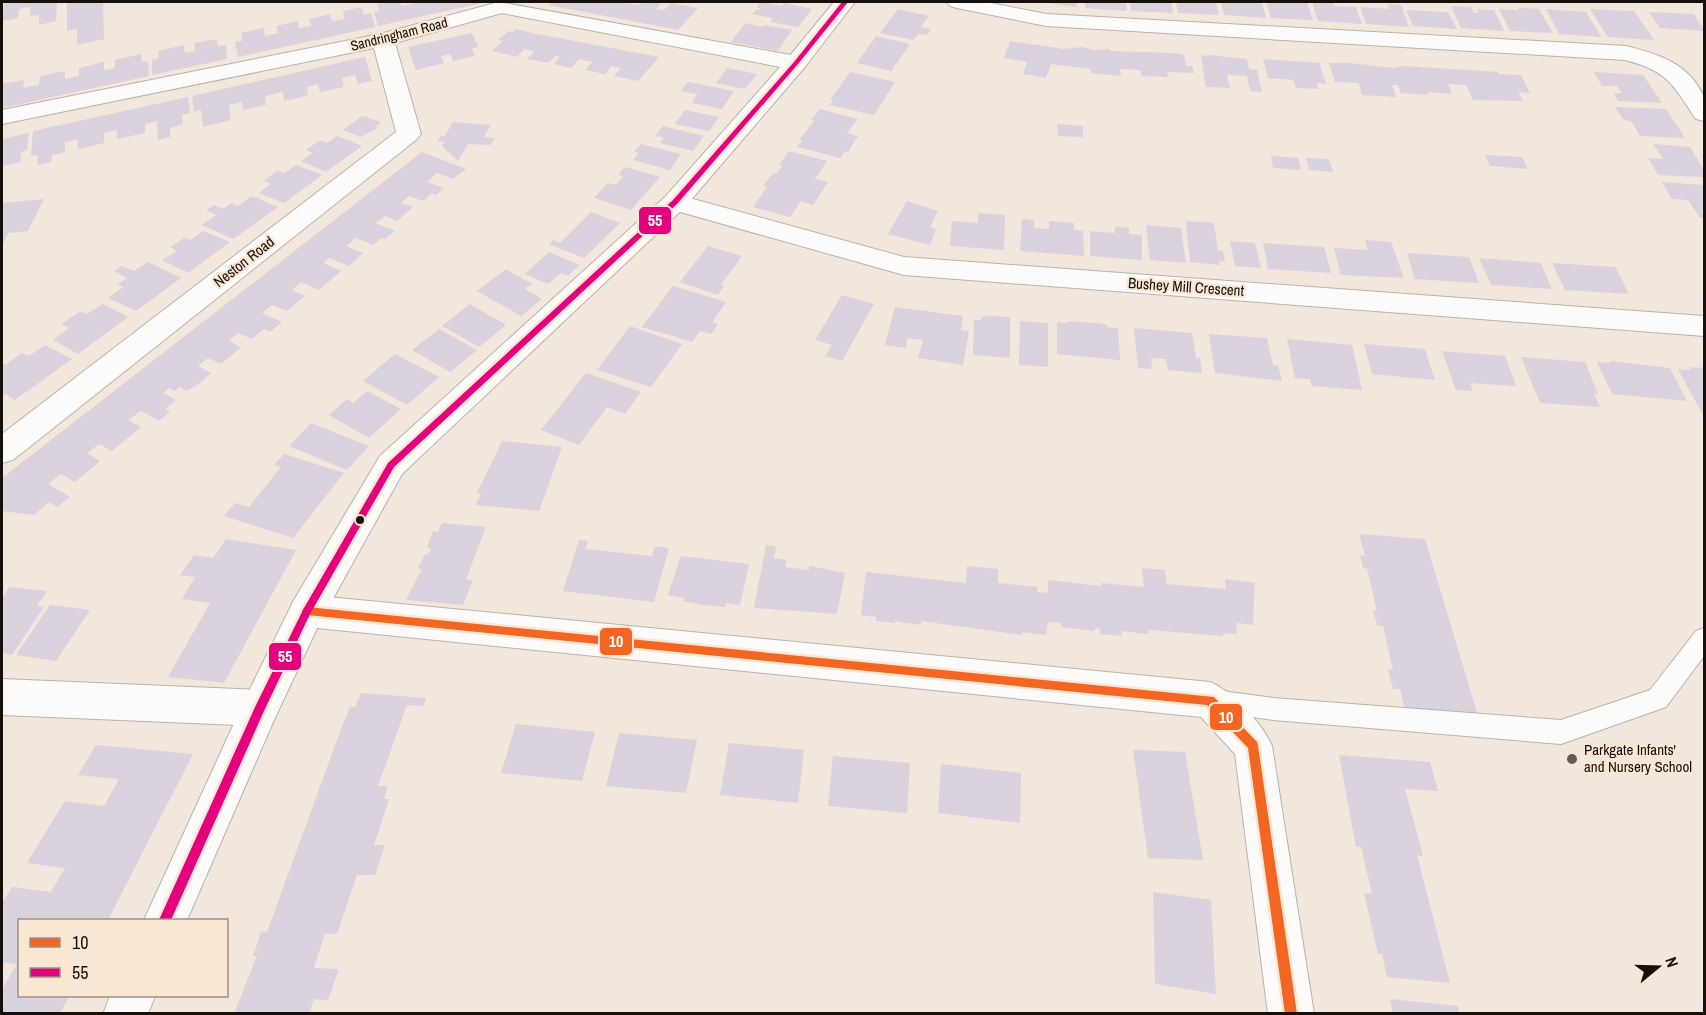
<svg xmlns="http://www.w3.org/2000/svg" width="1706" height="1015" font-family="'Archivo Narrow',sans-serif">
<rect width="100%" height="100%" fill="#f1e7dc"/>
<g fill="#dad2dc">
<path d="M4 2H57L56 21 39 25V15L30 16 31 7 19 9 18 18 2 21Z"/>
<path d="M67 2H103L104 39 77 45V29L67 31Z"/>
<path d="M388 2H400L401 6 412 4V2H487L378 26 374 12 379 11 377 4Z"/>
<path d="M551 2H628L626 3 639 5 642 2H662L656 9 664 10 671 3 698 8 678 30 548 5Z"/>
<path d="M761 2 782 6 784 3 812 9 798 27 770 22 773 18 752 14 755 10H759L760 8 757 7Z"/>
<path d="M1042 2H1077L1076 7Z"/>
<path d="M1085 2H1126L1127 11 1085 8Z"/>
<path d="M1130 2H1171L1173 13 1131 11Z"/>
<path d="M1176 2H1216L1219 15 1178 13Z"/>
<path d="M1221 2H1262L1266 18 1224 15Z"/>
<path d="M1266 2H1307L1313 20 1271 18Z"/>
<path d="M1312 2H1333L1334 6 1356 7 1362 24 1318 21Z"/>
<path d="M1388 4 1401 5 1409 27 1366 24 1360 7 1389 9Z"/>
<path d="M1451 6 1471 7 1474 13H1479L1477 9 1494 10 1504 31 1461 28Z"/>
<path d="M362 7 364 15 371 13 375 27 238 57 235 42 242 41 241 33 264 28 265 36 278 33 276 26 298 21 299 28 311 26 309 19 330 14 332 21 345 19 343 11Z"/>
<path d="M1518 8 1539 9 1553 33 1510 31 1499 9 1519 10Z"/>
<path d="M898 9 929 16 921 27 931 29 927 35 918 34 913 40 880 33Z"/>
<path d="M1546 9 1586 12 1601 37 1559 34Z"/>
<path d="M1590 9 1634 11 1654 40 1608 37Z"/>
<path d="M1406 10 1448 12 1457 29 1413 26Z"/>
<path d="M1649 12 1694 14 1704 31 1660 28Z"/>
<path d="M745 23 762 27 764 25 792 30 778 51 731 42Z"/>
<path d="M516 29 532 33 659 57 638 81 614 76 621 68 617 67 611 66 605 74 585 70 592 62 579 59 571 68 554 64 560 57 555 56 548 63 527 59 534 52 529 50 524 49 517 57 492 51 503 41 498 40 509 31 513 32Z"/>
<path d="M472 33 478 47 472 48 475 56 453 61 450 54 441 56 444 63 416 70 408 47Z"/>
<path d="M876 36 910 44 891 71 857 63Z"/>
<path d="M217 39 218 46 226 45 227 59 152 75V60L159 58 158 51 184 45 185 53 189 52 195 51 194 43Z"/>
<path d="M1010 41 1064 49 1082 47 1094 50 1110 49V51L1173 53 1184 55 1186 66H1192L1194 73 1167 72 1168 77 1141 76V70L1120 69 1121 76 1091 73V69L1051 64 1046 78 1023 74 1027 62 1004 58Z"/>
<path d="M141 54 142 62 148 61 149 76 2 108V84L24 80 23 88 39 85 40 76 65 71V79L79 76V68L104 62V70L115 68V60Z"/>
<path d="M1210 55 1247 59 1249 69 1257 70 1262 92 1250 91 1247 76 1227 75 1230 88 1206 87 1201 56Z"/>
<path d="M365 57 372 81 358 84 355 75 342 78 344 87 320 92 318 84 307 87 308 95 297 98 284 101 283 92 265 96 266 105 243 110 242 102 229 105 231 120 203 127 201 110 194 112 192 96Z"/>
<path d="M1263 59 1319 63 1326 84 1317 83 1318 89 1296 88 1293 80 1268 78Z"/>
<path d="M1329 63H1350L1394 68 1402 66 1498 72 1499 74 1521 75 1530 93 1518 92 1523 101 1473 100 1466 85 1448 84 1452 94 1427 92 1429 95 1401 93 1398 85H1392L1396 97 1362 95 1359 83 1335 82Z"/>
<path d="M727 68 757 74 745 89 716 83Z"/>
<path d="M850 72 895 82 874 115 830 105 833 101 830 100Z"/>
<path d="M1594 72 1643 75 1662 103 1618 101 1614 93H1622L1617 86H1602Z"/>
<path d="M688 82 734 91 722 109 692 103 697 94 681 91Z"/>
<path d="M188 97 190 113 182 115 183 124 170 128V137L158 140 157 121 145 124V133L117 139V130L104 133V143L78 149V139L65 142V152L52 155 51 162 37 165 38 155 31 156 33 131Z"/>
<path d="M1615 107 1666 109 1685 138 1640 136 1631 121 1624 120Z"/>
<path d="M820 109 858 119 847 133 858 136 848 152 845 151 840 158 797 147 802 141 799 140 814 121 811 120Z"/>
<path d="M685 110 719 117 709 131 675 124Z"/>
<path d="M362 116 381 122 375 127 378 128 361 137 343 130Z"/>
<path d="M453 122 491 125 484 137 495 138 490 145 468 144 458 161 442 146 444 142H437L441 136H445Z"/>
<path d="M1057 124 1083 126V137L1058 136Z"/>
<path d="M663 126 704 136 693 151 660 143 664 138 655 136Z"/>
<path d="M29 133 27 150 21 152 20 162 2 166V139Z"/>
<path d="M337 136 362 146 326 172 301 161 313 153 306 150 320 140 327 143Z"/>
<path d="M641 144 681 154 670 170 633 160 639 153 634 152Z"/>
<path d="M1653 144 1690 147 1704 170V177L1658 175 1648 158 1663 159Z"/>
<path d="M789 151 827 161 815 179 828 182 813 205 801 201 790 217 753 207 767 187 763 186 773 173 776 174 782 166 779 165Z"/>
<path d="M422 152 466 169 453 179 437 173 427 182 444 188 436 195 432 193 423 201 409 196 401 203 413 207 397 221 385 216 375 223 395 231 385 239 382 238 373 245 356 238 346 246 363 253 349 266 329 258 323 263 341 271 319 290 301 282 292 290 305 296 287 311 272 305 262 313 282 322 270 332 264 329 252 339 238 333 229 341 241 347 232 355 221 364 208 358 198 366 211 373 200 383 187 391 180 387 175 391 169 388 163 393 176 400 165 409 170 412 159 421 141 411 128 420 141 427 112 451 99 444 87 453 100 461 75 482 61 474 48 484 70 497 57 507 49 502 34 515 2 511V478Z"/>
<path d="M1485 155 1522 157 1528 169 1490 166Z"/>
<path d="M1271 156 1298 158 1301 170 1273 168Z"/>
<path d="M1306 158 1329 159 1333 172 1309 170Z"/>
<path d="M296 165 322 175 284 203 259 193 271 184 263 181 277 171 285 173Z"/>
<path d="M625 167 660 177 631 210 594 198 608 183 616 185 624 176 618 175Z"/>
<path d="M1662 182 1704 185V218H1700L1688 200 1672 199Z"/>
<path d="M252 196 278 207 233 239 202 225 216 215 206 210 214 205 223 209 231 203 238 206Z"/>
<path d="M44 199 28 231 8 233 2 246V203Z"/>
<path d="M907 201 938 211 930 227 936 229 930 245 888 234Z"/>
<path d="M591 212 620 223 584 258 549 244 553 240 560 243Z"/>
<path d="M978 213 1005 215 1004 250 950 246 952 221 978 223Z"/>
<path d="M1022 219 1034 220V228L1049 229V221L1074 223V230L1083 231 1084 256 1020 251Z"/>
<path d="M1186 221 1214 223 1218 251H1223L1225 262 1219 261 1220 265 1190 262Z"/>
<path d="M1146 225 1181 228 1186 263 1150 260Z"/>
<path d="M1115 227 1129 228V234L1142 235V260L1090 256V231L1115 233Z"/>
<path d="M203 231 230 242 188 273 162 260 177 251 170 247 184 238 190 240Z"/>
<path d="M1365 240 1391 242 1404 278 1341 275 1334 248 1368 250Z"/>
<path d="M1230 241 1255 243 1261 268 1235 266Z"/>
<path d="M1263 243 1324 247 1331 273 1268 269Z"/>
<path d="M708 246 742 256 721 285 724 286 718 295 680 282Z"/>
<path d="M549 252 579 265 568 276 561 273 548 284 525 274Z"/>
<path d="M1407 253 1469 257 1479 283 1415 279Z"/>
<path d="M1479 258 1541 263 1552 289 1491 285Z"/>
<path d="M148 262 181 278 136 311 108 298 123 287 117 285 127 278 114 271 122 266 134 271Z"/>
<path d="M1552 263 1615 267 1629 294 1565 290Z"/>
<path d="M506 269 532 284 525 289 542 299 521 316 477 291Z"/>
<path d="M673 286 726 302 712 322 718 324 711 334 700 331 692 342 642 327Z"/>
<path d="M842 295 874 304 842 361 825 356 832 345 815 340Z"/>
<path d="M103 304 128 317 78 354 53 340 69 328 61 324 81 311 87 314Z"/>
<path d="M470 304 506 325 479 347 442 326Z"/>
<path d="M895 307 963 316 961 330 969 331 963 365 918 358 923 340 907 338 906 348 885 345Z"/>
<path d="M991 316 1010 317V358L973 355 974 320H981V317Z"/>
<path d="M1020 321 1048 323V367L1019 365Z"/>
<path d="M1068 321 1106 324V327L1118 328 1120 360 1057 354V322L1068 323Z"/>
<path d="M630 326 682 344 651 387 597 370Z"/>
<path d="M1134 328 1192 333 1196 358H1200L1202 373 1168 370 1166 359 1151 358 1152 369 1138 368Z"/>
<path d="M439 329 477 350 450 372 412 350Z"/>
<path d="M1209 334 1267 338 1273 365H1278L1282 381 1215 373Z"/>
<path d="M1287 339 1352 345 1362 390 1312 386 1310 379 1295 378Z"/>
<path d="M1364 344 1425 349 1435 380 1372 374Z"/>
<path d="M45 345 72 359 15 400 2 392V363L5 365 22 353 29 356Z"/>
<path d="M1442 351 1505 356 1516 386 1470 383 1473 391 1456 390Z"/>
<path d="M395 354 439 377 407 405 363 381Z"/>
<path d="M1521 357 1585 362 1598 394 1594 393 1600 407 1540 403Z"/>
<path d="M1610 361 1670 368 1687 401 1612 394 1597 362 1611 363Z"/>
<path d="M1690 367 1704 368V417L1678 369 1691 370Z"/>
<path d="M586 373 641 392 625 414 607 407 579 445 541 430Z"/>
<path d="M367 391 401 409 369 438 329 415 347 399 353 403Z"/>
<path d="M311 423 369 446 347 470 289 446Z"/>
<path d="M502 441 562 447 539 511 476 505 481 493H477Z"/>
<path d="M284 454 344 473 293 538 224 516 235 503 249 507 281 467 274 465Z"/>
<path d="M442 523 486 527 466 579 473 580 463 605 406 600 422 569H418L425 554H428L430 551 431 548 427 547 433 531 438 532Z"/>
<path d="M1359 534 1425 539 1478 716 1405 710 1400 689H1393L1388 669 1393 670 1383 626 1377 625 1373 610 1377 611 1367 569 1363 568 1360 555 1365 556Z"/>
<path d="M226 539 296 550 224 683 168 677 210 603 182 599 195 577 180 575 194 555 213 558Z"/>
<path d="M579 540 588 541 585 549 652 556 655 546 669 548 654 602 563 591Z"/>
<path d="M766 545 776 546 774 558 786 560 785 567 809 570V566L845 573 837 614 754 608Z"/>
<path d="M681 556 749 564 740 605 726 603 725 607 703 605 683 601 684 598 668 595Z"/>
<path d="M967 566 998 569V583L1038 587 1037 592 1048 593V580L1101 586V583L1144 587 1142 568 1165 570 1167 584 1226 589 1225 579 1255 583 1253 625 1236 623 1237 634 1223 633V636L1149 630 1148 634 1121 631 1122 636 1100 634V629L1095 628 1094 631 1061 627V623L1048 622 1046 635 1022 632V635L921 621 922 625 898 622 895 619V623L876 621V617L861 615 866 572 966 583Z"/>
<path d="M9 587 47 591 37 606 44 607 12 655 2 653V599Z"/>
<path d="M50 605 90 610 56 661 16 655Z"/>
<path d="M361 693 426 698 423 706 407 705 378 786H388L384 799H389L374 845H385L375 875H357L337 934H325L314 968 339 969 328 1000 314 999 309 1014H234L257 956H253L261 932H267L341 729 350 707H355Z"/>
<path d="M516 724 595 732 582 781 501 773Z"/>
<path d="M619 733 697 740 686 793 606 786Z"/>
<path d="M729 743 804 750 798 803 720 795Z"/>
<path d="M96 745 193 754 108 920H20V996H69L60 1014H2V989L17 964 2 962V903L12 887 51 892 65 868 27 863 47 830 65 801 104 806 119 779 78 775Z"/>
<path d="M1133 750 1185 752 1203 860 1148 858Z"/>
<path d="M1339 755 1430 762 1438 791 1405 789 1423 856 1417 855 1450 983 1387 977 1382 954H1378L1364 893 1372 894 1361 847H1356Z"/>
<path d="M833 756 910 763 907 813 828 806Z"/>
<path d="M941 764 1021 773 1020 823 938 813Z"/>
<path d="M1153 892 1211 900 1216 994 1155 984Z"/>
<path d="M1390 999 1458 1006 1459 1014H1393Z"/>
</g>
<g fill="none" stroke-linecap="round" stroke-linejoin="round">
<defs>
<path id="lane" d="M1704 628V656L1666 707 1561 744 1273 720 1214 712 1206 709 1202 701 1206 693 1214 690 1273 698 1561 720 1650 690 1696 631Z"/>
<g id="street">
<path d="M499 2 796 56 804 58 807 63 804 68 796 70 502 13 395 43 421 134 417 139 13 460 2 463V434L396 132 374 48 2 124V110L380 34Z"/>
<path d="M947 2H986L1046 14 1626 46C1658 54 1689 63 1704 97 1706 103 1704 114 1704 121L1696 119C1672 84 1668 71 1625 60L1046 26 957 8 950 6Z"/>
<path d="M675 194 904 257 1704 316V336L904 275 666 208 662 202 666 196Z"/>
<path d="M307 595 1210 682C1232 691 1263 724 1272 746L1314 1014H1268L1235 754 1201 717 307 627 294 622 289 611 294 600Z"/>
<path d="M2 679 260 690 273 695 279 708 273 721 260 726 2 715Z"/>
</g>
<g id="secondary">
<path d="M834 2H855L804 68 684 208 402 474 320 622 274 720 187 920H144L247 695 294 600 380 456 666 196 788 58Z"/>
<path d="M110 996H155L148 1014H103Z"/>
</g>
</defs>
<use href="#lane" stroke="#b9b2aa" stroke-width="2"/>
<use href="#street" stroke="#b9b2aa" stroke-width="2"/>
<use href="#secondary" stroke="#b9b2aa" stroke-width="2"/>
<use href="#lane" fill="#fdfbfa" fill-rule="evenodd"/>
<use href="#street" fill="#fdfbfa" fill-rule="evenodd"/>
<use href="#secondary" fill="#fdfbfa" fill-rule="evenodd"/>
<defs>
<path id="bus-1" d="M307 607 1214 697 1257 742 1258 746 1297 1014H1285L1248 748 1207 705 307 615 304 614 302 611 304 608Z"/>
<path id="bus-2" d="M842 2H848L798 64 677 204 394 467 310 614 264 711 171 920H159L256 705 304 608 388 463 673 200 794 62Z"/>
</defs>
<use href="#bus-1" stroke="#f9e7d4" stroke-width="5"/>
<use href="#bus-2" stroke="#f9e7d4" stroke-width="5"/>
<use href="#bus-1" fill="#f26522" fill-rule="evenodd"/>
<use href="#bus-2" fill="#e5007d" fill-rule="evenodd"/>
</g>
<circle fill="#16100a" stroke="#f9e7d4" stroke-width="2" cx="360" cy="520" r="5"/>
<circle fill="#635b54" stroke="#f9e7d4" stroke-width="2" cx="1572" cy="759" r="6"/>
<g text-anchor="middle" stroke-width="4.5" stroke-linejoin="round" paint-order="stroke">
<g font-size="14" fill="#16100a" stroke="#f9e7d4">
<text transform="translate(399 34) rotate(-14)" y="5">Sandringham Road</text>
</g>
<g font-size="15" fill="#16100a" stroke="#f9e7d4">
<text transform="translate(244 262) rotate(-38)" y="5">Neston Road</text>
<text transform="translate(1186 287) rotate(4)" y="5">Bushey Mill Crescent</text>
</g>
<g font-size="15" fill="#16100a" stroke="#f9e7d4" text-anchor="start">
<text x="1584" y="755">Parkgate Infants'<tspan x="1584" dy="17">and Nursery School</tspan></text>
</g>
</g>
<g stroke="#f9e7d4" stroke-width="2">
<rect x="638" y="206" width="34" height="29" rx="6" fill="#e5007d"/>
<rect x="599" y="627" width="34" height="29" rx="6" fill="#f26522"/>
<rect x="268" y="642" width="34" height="29" rx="6" fill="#e5007d"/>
<rect x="1209" y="703" width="34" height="28" rx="6" fill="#f26522"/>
</g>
<g font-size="16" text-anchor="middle" font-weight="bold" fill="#fff">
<text x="655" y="226">55</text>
<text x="616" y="647">10</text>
<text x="285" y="662">55</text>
<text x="1226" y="723">10</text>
</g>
<rect width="1706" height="1015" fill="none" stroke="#16100a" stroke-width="6"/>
<rect x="18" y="919" width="210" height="78" fill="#f9e7d4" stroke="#9e9183" stroke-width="1.5"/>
<rect x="30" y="938" width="30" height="9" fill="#f26522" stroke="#9e9183" stroke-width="1.5"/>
<text x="72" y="949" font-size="18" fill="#16100a">10</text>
<rect x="30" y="968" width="30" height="9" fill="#e5007d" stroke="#9e9183" stroke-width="1.5"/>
<text x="72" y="979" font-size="18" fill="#16100a">55</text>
<g transform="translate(1658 967) rotate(71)" stroke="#f9e7d4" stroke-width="4.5" paint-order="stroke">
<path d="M0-4.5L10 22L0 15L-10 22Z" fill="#16100a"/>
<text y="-9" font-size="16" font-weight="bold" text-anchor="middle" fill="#16100a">N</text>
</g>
</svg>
